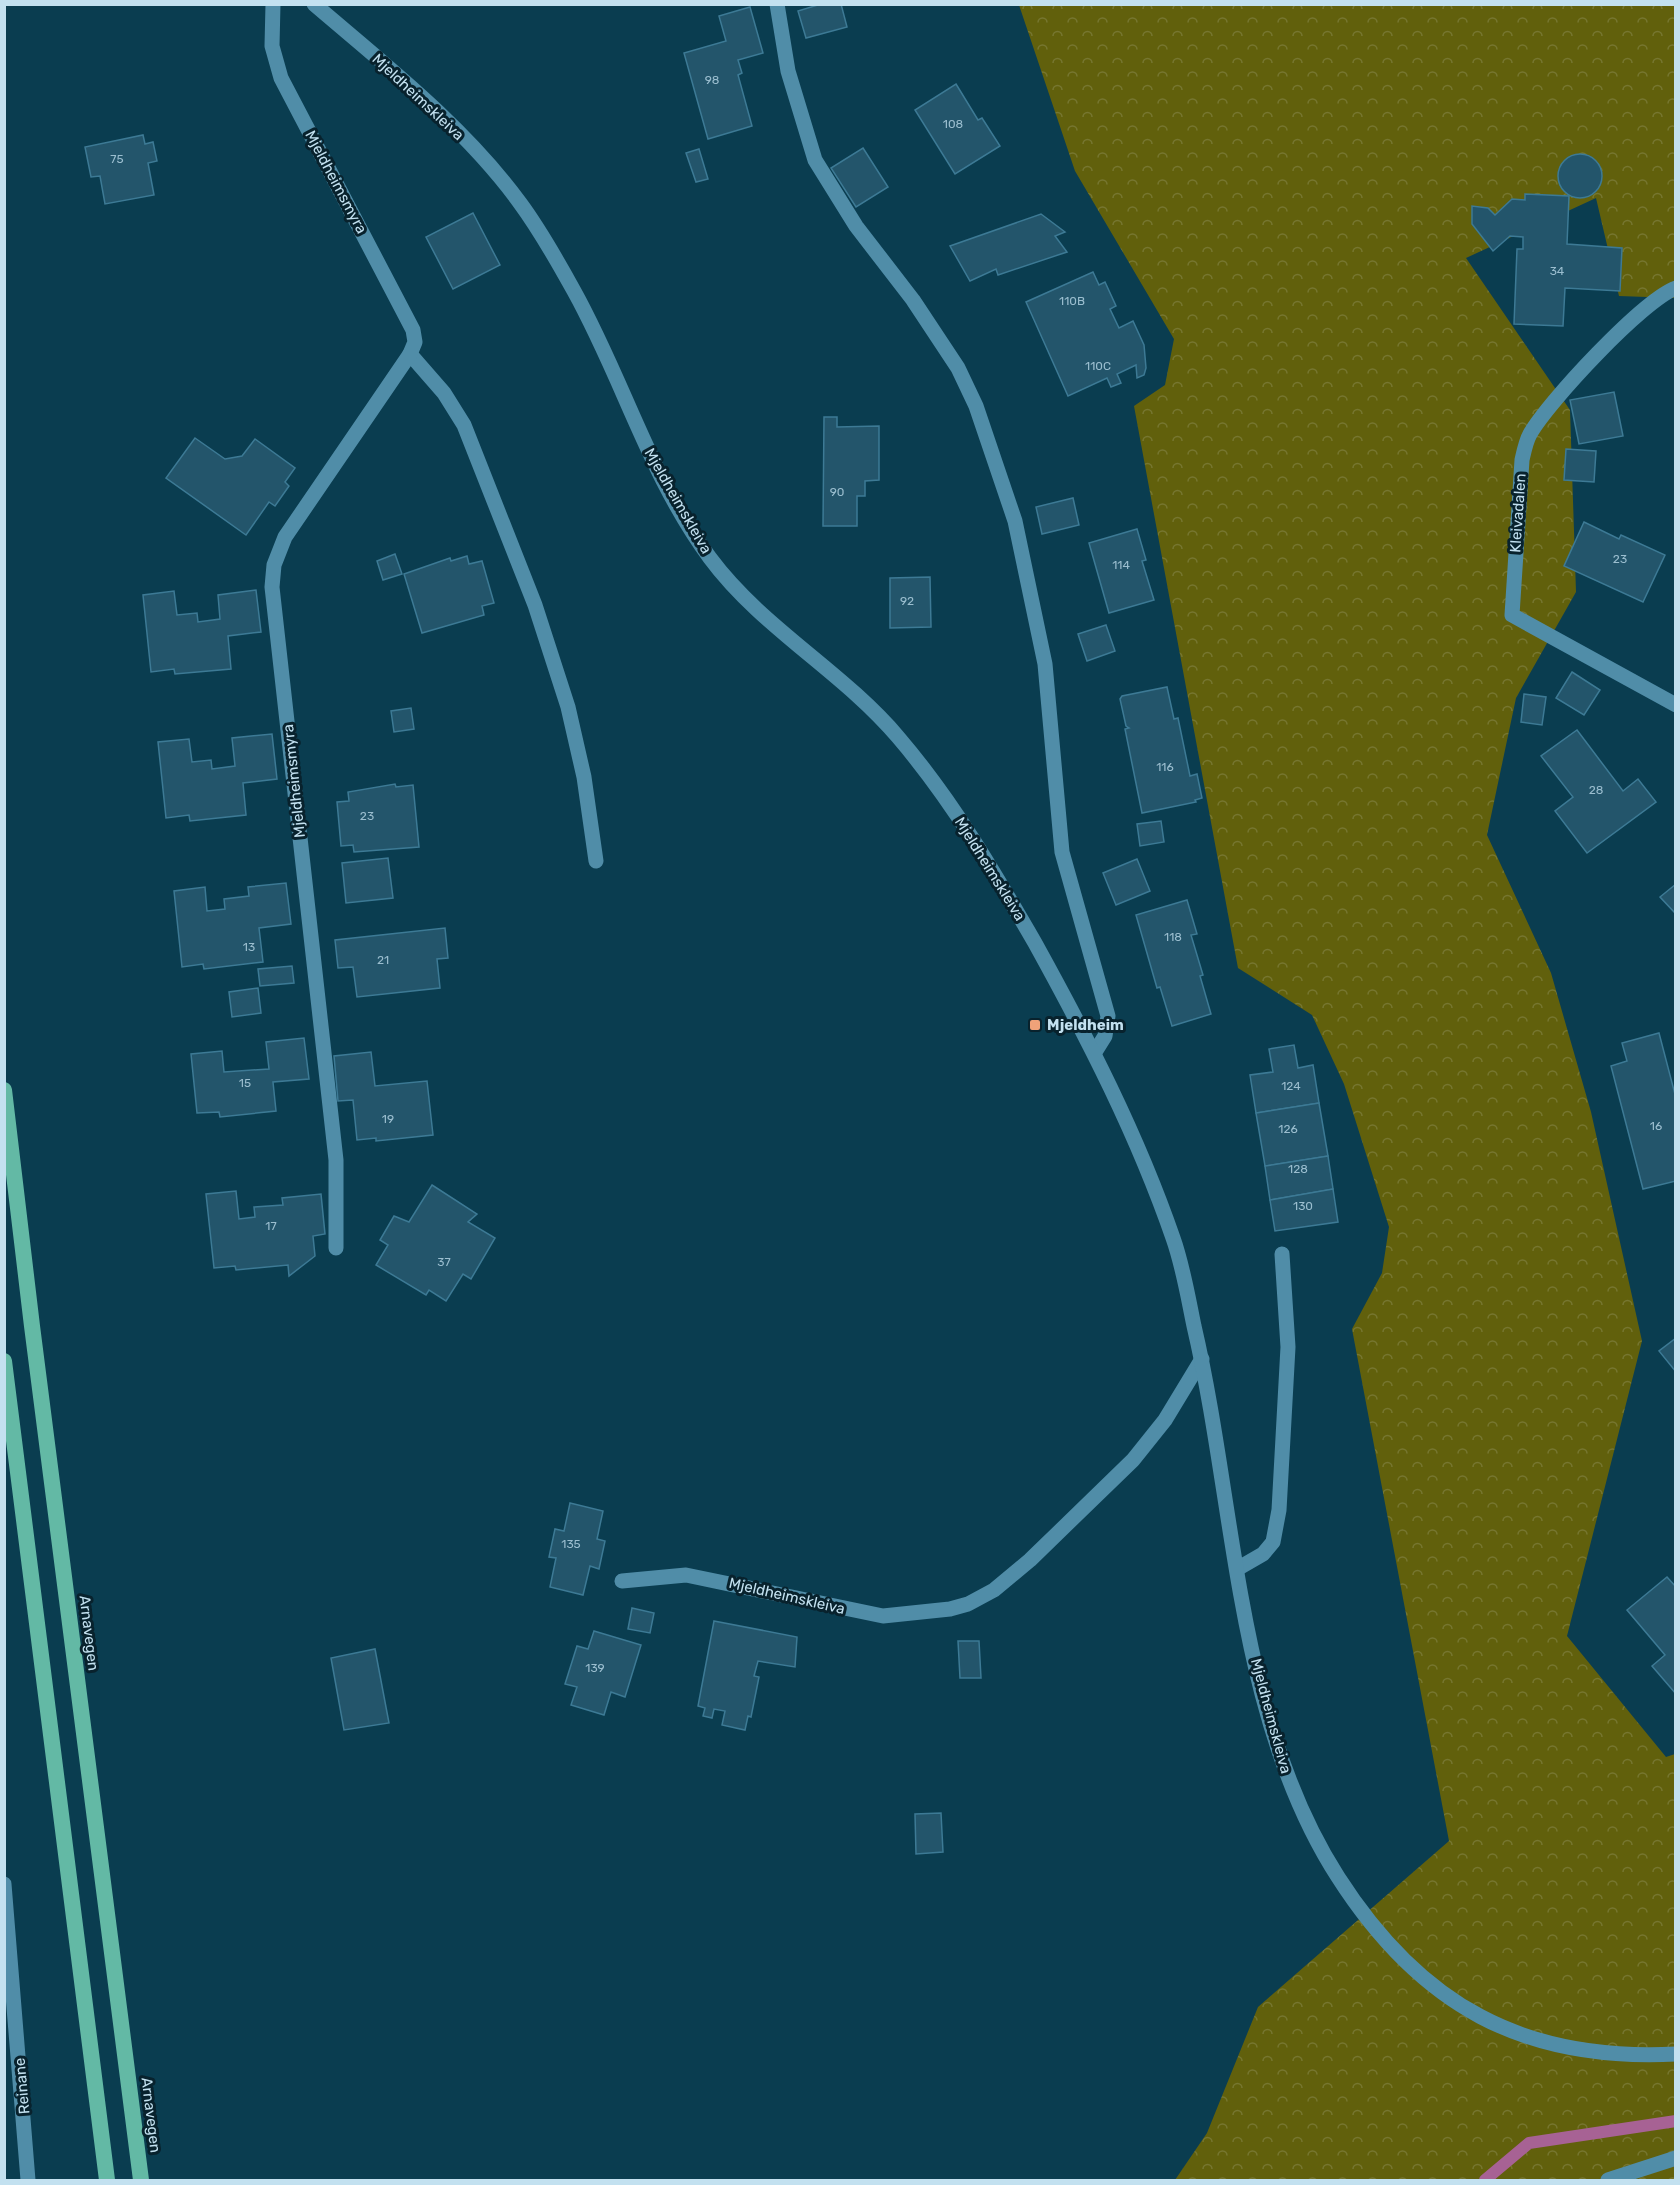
<svg xmlns="http://www.w3.org/2000/svg" width="1680" height="2185" font-family="Rubik,sans-serif">
<defs>
<pattern id="forest-crowns" width="20" height="18" patternUnits="userSpaceOnUse" patternTransform="scale(1.5)"><rect width="20" height="18" fill="#61600c"/><path d="M2 6a3 3 0 1 1 6 0M12 15a3 3 0 1 1 6 0" fill="none" stroke="#767630"/></pattern>
</defs>
<rect width="100%" height="100%" fill="#0a3d50"/>
<path fill="url(#forest-crowns)" d="M1019 5H1675V298L1619 296 1596 198 1466 258 1570 410 1576 592 1516 698 1487 835 1551 973 1591 1112 1642 1341 1567 1636 1666 1757 1675 1754V2180H1175L1207 2133 1258 2007 1449 1841 1352 1329 1382 1273 1389 1227 1344 1084 1312 1015 1238 968 1134 406 1165 385 1174 339 1075 171Z"/>
<g fill="none" stroke-linecap="round" stroke-linejoin="round">
<path stroke="#a76294" stroke-width="12" d="M1485 2180 1529 2143 1676 2121"/>
</g>
<g fill="#23556b" stroke="#3d7a95" stroke-width="1.5">
<path d="M821 4H841L847 27 806 38 798 11Z"/>
<path d="M750 7 763 53 738 60 742 73 738 75 752 126 708 139 684 53 726 41 719 16Z"/>
<path d="M956 84 978 120 982 118 1000 146 955 174 915 110Z"/>
<path d="M143 135 145 144 153 142 157 161 148 163 154 195 105 204 100 176 91 177 85 147Z"/>
<path d="M863 148 888 187 856 207 831 168Z"/>
<path d="M699 149 708 179 696 182 686 153Z"/>
<circle cx="1580" cy="176" r="22"/>
<path d="M1525 194 1569 196 1567 244 1622 248 1620 291 1565 288 1563 326 1514 324 1517 249H1523V237L1510 236 1493 251 1472 224V206L1488 208 1495 215 1512 199 1525 200Z"/>
<path d="M473 213 500 265 453 289 426 237Z"/>
<path d="M1041 214 1065 232 1055 236 1067 252 998 275 996 269 970 281 950 246Z"/>
<path d="M1093 272 1099 285 1105 282 1116 306 1110 309 1119 328 1133 321 1144 345 1146 368 1144 375 1137 378 1136 365 1117 374 1121 383 1111 387 1107 378 1068 396 1026 302Z"/>
<path d="M1614 392 1623 436 1579 444 1570 400Z"/>
<path d="M824 417H837V427L879 426V480L865 481V496H857V526H823Z"/>
<path d="M195 438 225 459 242 456 255 439 295 468 285 482 289 486 275 506 269 502 246 535 166 478Z"/>
<path d="M1566 449 1596 451 1594 482 1564 480Z"/>
<path d="M1073 498 1079 525 1042 534 1036 507Z"/>
<path d="M1584 522 1619 539 1621 535 1665 555 1643 602 1564 566Z"/>
<path d="M1137 529 1146 560 1142 561 1154 600 1109 613 1089 543Z"/>
<path d="M395 554 402 574 383 580 377 561Z"/>
<path d="M467 556 469 564 482 561 494 603 482 606 484 615 422 633 404 574 450 558 451 561Z"/>
<path d="M930 577 931 627 890 628V578Z"/>
<path d="M256 590 261 632 228 636 231 669 175 674 174 669 151 672 143 595 174 591 177 615 197 613 198 622 220 619 218 595Z"/>
<path d="M1106 625 1115 651 1087 661 1078 634Z"/>
<path d="M1572 672 1600 690 1584 715 1556 698Z"/>
<path d="M1167 687 1174 719 1178 718 1190 776 1197 774 1202 798 1195 800 1196 802 1142 813 1125 729 1129 728 1126 726 1120 699 1122 696Z"/>
<path d="M1524 694 1546 697 1542 725 1521 722Z"/>
<path d="M411 708 414 729 394 732 391 711Z"/>
<path d="M1577 730 1623 791 1638 779 1656 802 1587 853 1555 811 1573 797 1541 756Z"/>
<path d="M272 734 277 779 243 783 246 815 190 821 189 815 166 818 158 742 189 739 192 762 211 760 212 769 235 766 232 738Z"/>
<path d="M395 784 396 787 413 785 419 847 354 852 353 845 341 846 337 802 349 801 348 792Z"/>
<path d="M1161 821 1164 842 1140 846 1137 824Z"/>
<path d="M388 858 393 898 346 903 342 863Z"/>
<path d="M1137 859 1150 891 1116 905 1103 873Z"/>
<path d="M286 883 291 924 259 928 263 962 204 969 203 964 182 967 174 891 205 887 207 911 225 909 224 899 249 896 248 887Z"/>
<path d="M1676 884V914L1660 897Z"/>
<path d="M1187 900 1197 934 1191 935 1203 975 1200 976 1211 1014 1172 1026 1160 987 1157 988 1136 915Z"/>
<path d="M445 928 448 958 437 959 440 988 357 997 353 967 338 968 335 940Z"/>
<path d="M292 966 294 983 260 986 258 969Z"/>
<path d="M258 988 261 1013 232 1017 229 992Z"/>
<path d="M1659 1033 1676 1098V1181L1643 1189 1611 1066 1627 1061 1622 1043Z"/>
<path d="M304 1038 309 1079 273 1082 276 1111 220 1117 219 1112 197 1113 191 1054 222 1051 224 1072 269 1069 266 1042Z"/>
<path d="M1294 1045 1298 1068 1313 1065 1319 1103 1256 1113 1250 1075 1273 1072 1269 1049Z"/>
<path d="M371 1052 375 1086 427 1081 433 1135 376 1141V1138L357 1140 353 1100 338 1101 334 1056Z"/>
<path d="M1319 1103 1328 1156 1265 1166 1256 1113Z"/>
<path d="M1328 1156 1333 1189 1270 1200 1265 1166Z"/>
<path d="M432 1185 477 1214 468 1222 495 1238 471 1279 463 1274 446 1301 429 1290 426 1295 376 1265 388 1245 380 1240 394 1216 409 1222Z"/>
<path d="M1333 1189 1338 1222 1275 1231 1270 1200Z"/>
<path d="M236 1191 239 1219 255 1217 254 1207 283 1205 282 1198 321 1194 325 1234 313 1236 315 1256 289 1276 288 1265 236 1270 235 1266 214 1268 206 1194Z"/>
<path d="M1676 1338V1372L1659 1351Z"/>
<path d="M570 1503 603 1511 597 1539 605 1541 599 1569 590 1566 583 1595 550 1587 556 1558 549 1557 555 1529 564 1531Z"/>
<path d="M1667 1577 1676 1587V1694L1652 1666 1665 1655 1627 1610Z"/>
<path d="M632 1608 654 1613 650 1633 628 1629Z"/>
<path d="M714 1621 797 1637 795 1667 758 1661 754 1676 759 1677 751 1717 748 1716 745 1730 722 1725 725 1711 714 1709 712 1718 703 1716 705 1708 698 1706Z"/>
<path d="M594 1631 641 1645 625 1697 611 1692 604 1715 571 1705 577 1687 565 1684 577 1646 588 1649Z"/>
<path d="M958 1641H979L981 1678H960Z"/>
<path d="M375 1649 389 1723 344 1730 331 1658Z"/>
<path d="M941 1813 943 1852 916 1854 915 1814Z"/>
</g>
<g fill="none" stroke-linecap="round" stroke-linejoin="round">
<g stroke="#508da8" stroke-width="15">
<path d="M410 354 444 393 464 425 535 605 568 707 584 777 596 861"/>
<path d="M1237 1569 1263 1554 1273 1542 1279 1510 1288 1347 1282 1254"/>
<path d="M622 1581 686 1575 883 1616 950 1609 968 1604 994 1590 1030 1560 1133 1460 1165 1420 1202 1359"/>
</g>
<g stroke="#508da8" stroke-width="15">
<path d="M273 4 272 46 281 78 413 330 415 342 410 354 285 537 274 565 272 587 336 1160V1248"/>
<path d="M777 4 788 71 815 160 856 226 913 300 958 368 976 406 1015 521 1045 664 1062 852 1108 1016 1105 1036 1095 1052"/>
<path d="M1676 288C1643 300 1548 402 1530 434 1526 441 1524 451 1522 460L1512 615 1676 705"/>
<path d="M1608 2180 1676 2158"/>
</g>
<g stroke="#508da8" stroke-width="15">
<path d="M314 4C384 64 465 127 520 203 540 230 558 262 574 291 623 379 650 477 710 558 762 628 842 671 898 737 952 800 994 872 1035 943 1088 1039 1137 1134 1173 1238 1183 1266 1188 1297 1194 1326 1236 1506 1236 1719 1338 1877 1420 2005 1523 2062 1676 2054"/>
<path d="M4 1884 28 2180"/>
</g>
<g stroke="#63b9a5" stroke-width="16">
<path d="M4 1090 32 1326 141 2180"/>
<path d="M4 1361 107 2180"/>
</g>
</g>
<rect fill="#f0a279" stroke="#08222d" stroke-width="2" x="1029" y="1019" width="12" height="12" rx="3"/>
<g text-anchor="middle" stroke-width="6" stroke-linejoin="round" paint-order="stroke">
<g font-size="12" fill="#9bbecf">
<text x="712" y="84">98</text>
<text x="953" y="128">108</text>
<text x="117" y="163">75</text>
<text x="1557" y="275">34</text>
<text x="1072" y="305">110B</text>
<text x="1098" y="370">110C</text>
<text x="837" y="496">90</text>
<text x="1620" y="563">23</text>
<text x="1121" y="569">114</text>
<text x="907" y="605">92</text>
<text x="1165" y="771">116</text>
<text x="1596" y="794">28</text>
<text x="367" y="820">23</text>
<text x="1173" y="941">118</text>
<text x="249" y="951">13</text>
<text x="383" y="964">21</text>
<text x="245" y="1087">15</text>
<text x="1291" y="1090">124</text>
<text x="388" y="1123">19</text>
<text x="1656" y="1130">16</text>
<text x="1288" y="1133">126</text>
<text x="1298" y="1173">128</text>
<text x="1303" y="1210">130</text>
<text x="271" y="1230">17</text>
<text x="444" y="1266">37</text>
<text x="571" y="1548">135</text>
<text x="595" y="1672">139</text>
</g>
<g font-size="15" fill="#c3e1f0" stroke="#08222d">
<text transform="translate(418 97) rotate(43)" y="5">Mjeldheimskleiva</text>
<text transform="translate(336 182) rotate(62)" y="5">Mjeldheimsmyra</text>
<text transform="translate(678 501) rotate(60)" y="5">Mjeldheimskleiva</text>
<text transform="translate(1518 513) rotate(-86)" y="5">Kleivadalen</text>
<text transform="translate(294 781) rotate(-96)" y="5">Mjeldheimsmyra</text>
<text transform="translate(990 869) rotate(58)" y="5">Mjeldheimskleiva</text>
<text transform="translate(787 1596) rotate(13)" y="5">Mjeldheimskleiva</text>
<text transform="translate(89 1633) rotate(83)" y="5">Arnavegen</text>
<text transform="translate(1271 1716) rotate(75)" y="5">Mjeldheimskleiva</text>
<text transform="translate(22 2086) rotate(-95)" y="5">Reinane</text>
<text transform="translate(151 2115) rotate(83)" y="5">Arnavegen</text>
</g>
<g font-size="15" font-weight="bold" fill="#c3e1f0" stroke="#08222d" text-anchor="start">
<text x="1047" y="1030">Mjeldheim</text>
</g>
</g>
<rect width="1680" height="2185" fill="none" stroke="#c3e1f0" stroke-width="12"/>
</svg>
